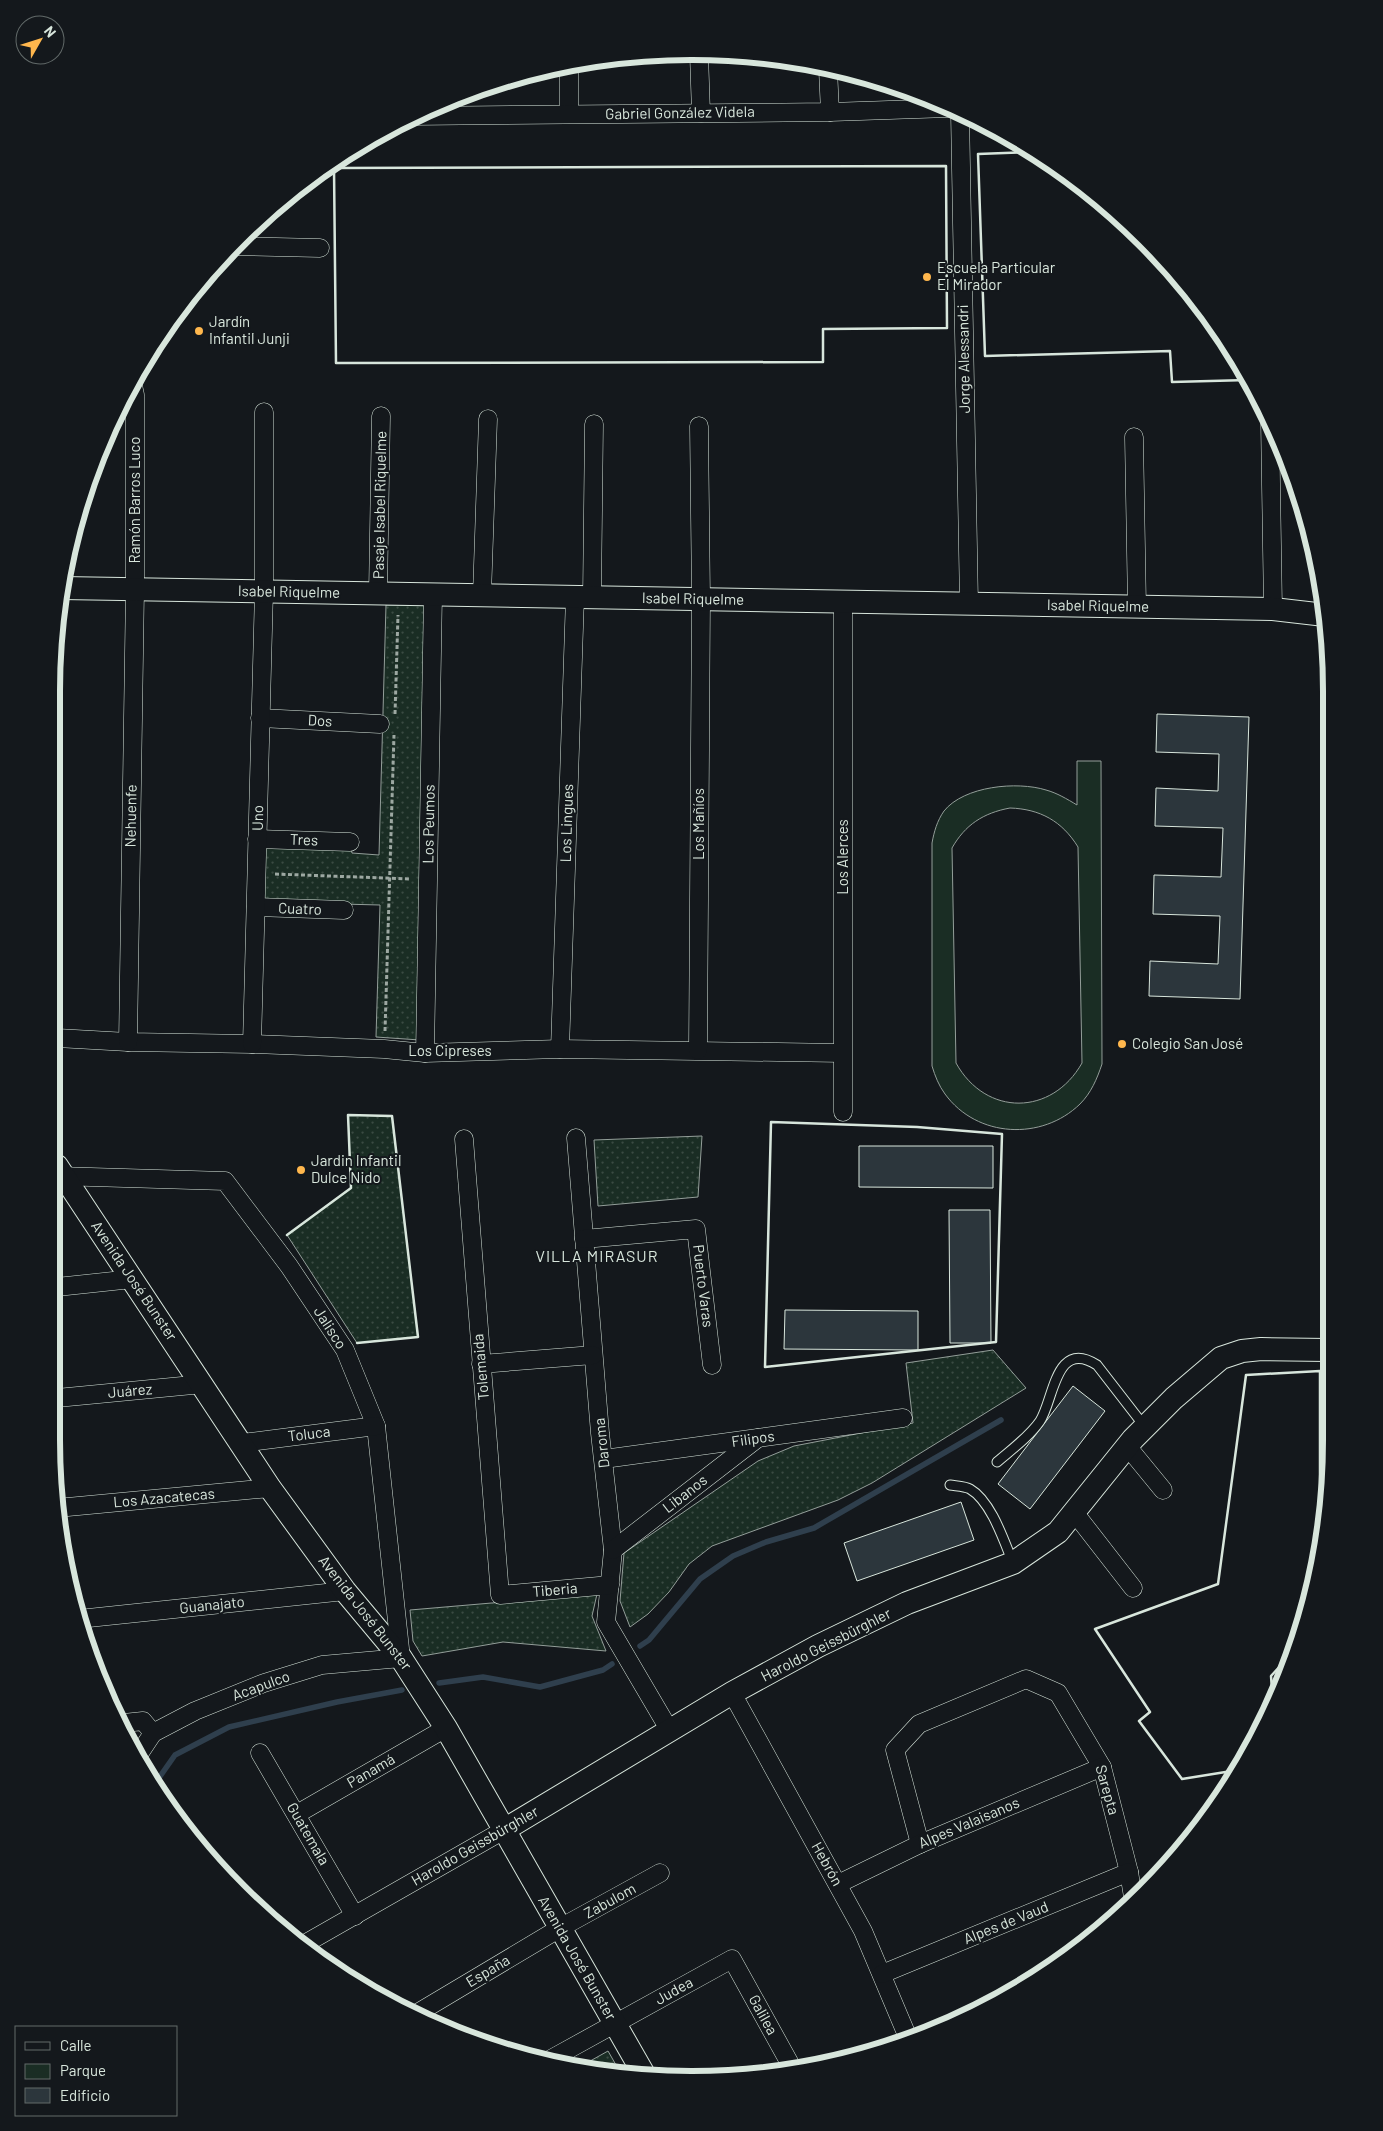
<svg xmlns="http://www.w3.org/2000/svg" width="1383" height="2131" font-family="Barlow,sans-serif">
<defs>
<pattern id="green-dots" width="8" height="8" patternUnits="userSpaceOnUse" patternTransform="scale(1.25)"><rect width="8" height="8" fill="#1a2d24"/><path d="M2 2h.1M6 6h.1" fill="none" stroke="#3b4b43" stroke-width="1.8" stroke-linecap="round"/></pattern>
</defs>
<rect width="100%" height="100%" fill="#14181c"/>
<g fill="url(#green-dots)" stroke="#939e99">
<path d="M386 605H427L420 1040 376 1037 380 905 264 902V844L351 848 352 853 379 855Z"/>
<path d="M348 1115 392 1116 418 1337 357 1343 287 1235 351 1188Z"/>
<path d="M702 1136 698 1197 598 1206 594 1140Z"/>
<path d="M993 1350 1026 1388 872 1483 838 1500 712 1546 689 1564 669 1592 648 1614 630 1627 620 1601 624 1553 758 1461 794 1446 913 1423 906 1363Z"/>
<path d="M597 1594 592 1616 606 1651 503 1642 422 1656 413 1641 410 1610Z"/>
<path d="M608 2051 620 2072 583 2065Z"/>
</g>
<path fill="#1a2d24" stroke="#939e99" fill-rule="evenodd" d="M1077 761H1101L1102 1064C1097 1079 1091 1093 1080 1104 1042 1141 977 1138 945 1094 939 1086 935 1076 932 1066V843C934 832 937 821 944 811 964 786 1017 781 1046 790 1057 793 1067 799 1077 805ZM1010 808C1040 809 1062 821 1078 847L1082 1063C1052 1116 986 1117 956 1063L952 848C965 825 983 813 1010 808Z"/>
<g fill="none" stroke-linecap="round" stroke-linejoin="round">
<g stroke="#2f3f4d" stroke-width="5.5">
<path d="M640 1646 649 1640 700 1579 733 1556 766 1542 814 1528 1001 1420"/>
<path d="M439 1683 483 1677 540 1687 603 1670 612 1664"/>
<path d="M154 1785 175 1755 229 1727 337 1702 402 1690"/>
</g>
</g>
<g fill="#2c363c" stroke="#d8e6dc">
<path d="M1157 714 1249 717 1240 999 1149 996 1150 961 1218 964 1220 916 1153 914 1154 875 1221 877 1223 828 1155 826 1156 788 1218 791 1219 754 1156 752Z"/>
<path d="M859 1146H993V1188L859 1187Z"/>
<path d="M949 1210H990L991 1343H950Z"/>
<path d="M785 1310 918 1311V1350L784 1349Z"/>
<path d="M1073 1386 1105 1411 1030 1509 998 1484Z"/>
<path d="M961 1502 974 1540 857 1581 844 1543Z"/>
</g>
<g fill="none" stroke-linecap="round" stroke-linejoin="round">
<defs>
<g id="service">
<path d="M997 1462C1012 1449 1029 1437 1040 1421 1054 1400 1055 1338 1097 1365L1145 1427"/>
<path d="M950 1485C956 1486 965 1486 970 1489 991 1501 1004 1541 1013 1563"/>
</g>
<g id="minor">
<path d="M699 54 701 113"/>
<path d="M569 66V114"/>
<path d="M828 69 830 112"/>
<path d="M960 113 969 604"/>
<path d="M412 116 830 112 948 108"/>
<path d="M235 246 320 248"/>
<path d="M1270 421 1273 609"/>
<path d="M1134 437 1137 607"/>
<path d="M378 593 381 416"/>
<path d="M482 595 488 419"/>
<path d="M592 597 594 424"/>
<path d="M260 718 380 724"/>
<path d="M257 839 350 842"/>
<path d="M256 907 344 910"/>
<path d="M57 1038 128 1042 252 1044 384 1049 425 1053 560 1049 842 1053"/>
<path d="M128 1042 135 589V395L132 381"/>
<path d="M252 1044 264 591V412"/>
<path d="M560 1049 575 597"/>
<path d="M698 1050 701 599 699 426"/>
<path d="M425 1053 433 594"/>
<path d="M843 1112V602"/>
<path d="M576 1138 600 1433 613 1550 606 1622 670 1731"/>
<path d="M464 1139 500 1595 610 1585"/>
<path d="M57 1176 225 1181 289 1266 345 1350 376 1426 401 1658 322 1665 264 1683 195 1711 153 1733 139 1754"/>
<path d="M584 1239 696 1229 712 1365"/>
<path d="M57 1287 132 1279"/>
<path d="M481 1364 593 1355"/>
<path d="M57 1398 203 1384"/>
<path d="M242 1443 376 1426"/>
<path d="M1127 1446 1163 1490"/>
<path d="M604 1459 903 1418"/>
<path d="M57 1508 270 1488"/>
<path d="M1074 1512 1133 1588"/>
<path d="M613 1550 758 1438"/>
<path d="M79 1619 345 1591"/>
<path d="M732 1693 863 1931 909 2040"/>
<path d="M124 1723 143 1721 153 1733"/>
<path d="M260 1753 355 1916"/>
<path d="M297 1814 446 1728"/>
<path d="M920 1844 895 1750 919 1724 1026 1679 1058 1693 1102 1767 1129 1872 1133 1897"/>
<path d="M838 1884 920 1844 1102 1767"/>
<path d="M301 1946 504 1830"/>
<path d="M882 1974 1129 1872"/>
<path d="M416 2014 560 1928 660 1873"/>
<path d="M551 2059 732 1959 794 2071"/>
</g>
<g id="tertiary">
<path d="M62 588 1273 609 1325 615"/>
<path d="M57 1166 270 1488 345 1591 401 1658 446 1728 646 2078"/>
<path d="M504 1830 732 1693 818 1646 907 1603 1013 1563 1058 1532 1133 1439 1174 1398 1221 1358 1242 1351 1261 1349 1327 1350"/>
</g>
</defs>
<use href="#service" stroke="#d8e6dc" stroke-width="11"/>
<use href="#minor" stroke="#d8e6dc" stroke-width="19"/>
<use href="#tertiary" stroke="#d8e6dc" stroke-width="24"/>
<g stroke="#9da8a2" stroke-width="3" stroke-dasharray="4 2.5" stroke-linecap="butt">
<path d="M395 714 398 615"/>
<path d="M275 874 411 879"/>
<path d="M385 1031 394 735"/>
</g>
<use href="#service" stroke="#14181c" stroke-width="9"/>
<use href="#minor" stroke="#14181c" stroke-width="18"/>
<use href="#tertiary" stroke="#14181c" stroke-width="22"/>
<g stroke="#d8e6dc" stroke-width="2.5">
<path d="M1033 152 978 154 985 356 1170 351 1172 382 1248 380"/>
<path d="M1040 157V163H1047"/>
<path d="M946 166 947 328 823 329V362L336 363 334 168Z"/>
<path d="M771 1122 917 1127 1002 1134 996 1342 765 1367Z"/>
<path d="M287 1235 351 1188 348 1115 392 1116 418 1337 357 1343"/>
<path d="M1273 1704 1271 1676 1292 1653"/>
<path d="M1238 1770 1182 1779 1139 1721 1150 1712 1095 1629 1218 1584 1246 1375 1320 1371V1545"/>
</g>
</g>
<g fill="#ffb74d" stroke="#14181c" stroke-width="2">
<circle cx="927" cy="277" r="5"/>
<circle cx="199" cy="331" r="5"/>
<circle cx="1122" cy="1044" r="5"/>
<circle cx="301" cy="1170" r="5"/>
</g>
<g text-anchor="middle" stroke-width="4" stroke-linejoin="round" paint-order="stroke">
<g font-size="15" fill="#d8e6dc" stroke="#14181c">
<text transform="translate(680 113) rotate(-1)" y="5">Gabriel González Videla</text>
<text transform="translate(964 359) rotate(-91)" y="5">Jorge Alessandri</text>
<text transform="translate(135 500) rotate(-90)" y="5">Ramón Barros Luco</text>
<text transform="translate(380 505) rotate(-89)" y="5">Pasaje Isabel Riquelme</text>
<text transform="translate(289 592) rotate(1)" y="5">Isabel Riquelme</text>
<text transform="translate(693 599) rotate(1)" y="5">Isabel Riquelme</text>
<text transform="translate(1098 606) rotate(1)" y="5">Isabel Riquelme</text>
<text transform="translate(320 721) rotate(3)" y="5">Dos</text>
<text transform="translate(131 816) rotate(-89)" y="5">Nehuenfe</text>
<text transform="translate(258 818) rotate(-89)" y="5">Uno</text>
<text transform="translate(567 823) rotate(-88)" y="5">Los Lingues</text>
<text transform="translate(429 824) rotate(-89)" y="5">Los Peumos</text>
<text transform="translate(699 824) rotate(-90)" y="5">Los Mañíos</text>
<text transform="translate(304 840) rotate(2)" y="5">Tres</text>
<text transform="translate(843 857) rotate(-90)" y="5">Los Alerces</text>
<text transform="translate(300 909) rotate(2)" y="5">Cuatro</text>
<text x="450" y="1056">Los Cipreses</text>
<text transform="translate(134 1281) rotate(56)" y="5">Avenida José Bunster</text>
<text transform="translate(703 1286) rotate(83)" y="5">Puerto Varas</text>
<text transform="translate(330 1328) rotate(57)" y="5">Jalisco</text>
<text transform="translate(481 1367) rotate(-95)" y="5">Tolemaida</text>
<text transform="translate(130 1391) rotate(-5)" y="5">Juárez</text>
<text transform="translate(309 1434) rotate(-7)" y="5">Toluca</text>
<text transform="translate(753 1439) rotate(-8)" y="5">Filipos</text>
<text transform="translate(602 1443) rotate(-96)" y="5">Daroma</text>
<text transform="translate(685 1494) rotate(-38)" y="5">Libanos</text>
<text transform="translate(164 1498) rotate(-5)" y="5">Los Azacatecas</text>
<text transform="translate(555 1590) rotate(-5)" y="5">Tiberia</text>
<text transform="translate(212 1605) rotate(-6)" y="5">Guanajato</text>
<text transform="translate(365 1613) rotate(52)" y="5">Avenida José Bunster</text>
<text transform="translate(826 1645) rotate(-27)" y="5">Haroldo Geissbürghler</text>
<text transform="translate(261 1686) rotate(-20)" y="5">Acapulco</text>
<text transform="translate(371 1771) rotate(-30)" y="5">Panamá</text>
<text transform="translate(1107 1790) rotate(74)" y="5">Sarepta</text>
<text transform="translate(969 1823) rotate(-23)" y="5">Alpes Valaisanos</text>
<text transform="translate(308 1834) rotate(60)" y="5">Guatemala</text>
<text transform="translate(475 1846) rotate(-30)" y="5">Haroldo Geissbürghler</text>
<text transform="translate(827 1864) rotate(61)" y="5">Hebrón</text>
<text transform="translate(610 1901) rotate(-29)" y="5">Zabulom</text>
<text transform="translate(1006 1923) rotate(-22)" y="5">Alpes de Vaud</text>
<text transform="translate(577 1958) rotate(60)" y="5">Avenida José Bunster</text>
<text transform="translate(488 1971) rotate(-31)" y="5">España</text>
<text transform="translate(674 1991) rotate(-29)" y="5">Judea</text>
<text transform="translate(763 2015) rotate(61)" y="5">Galilea</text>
</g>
<g font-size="15" fill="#d8e6dc" stroke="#14181c" text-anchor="start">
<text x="937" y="273">Escuela Particular<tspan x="937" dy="17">El Mirador</tspan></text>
<text x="209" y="327">Jardín<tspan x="209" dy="17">Infantil Junji</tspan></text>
<text x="1132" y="1049">Colegio San José</text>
<text x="311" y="1166">Jardin Infantil<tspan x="311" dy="17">Dulce Nido</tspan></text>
</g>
<g font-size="16" letter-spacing="1" fill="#d8e6dc" stroke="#14181c">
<text x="597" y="1262">VILLA MIRASUR</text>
</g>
</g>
<path d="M0 0H1383V2131H0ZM691 60H692A631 631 0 0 1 1323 691V1440A631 631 0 0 1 692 2071H691A631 631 0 0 1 60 1440V691A631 631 0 0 1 691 60Z" fill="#14181c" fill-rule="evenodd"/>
<path fill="none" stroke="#d8e6dc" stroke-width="6" d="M691 60H692A631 631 0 0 1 1323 691V1440A631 631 0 0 1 692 2071H691A631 631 0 0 1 60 1440V691A631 631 0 0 1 691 60Z"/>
<rect x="15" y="2026" width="162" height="90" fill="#14181c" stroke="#626a69"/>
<rect x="25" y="2042" width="25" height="8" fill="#14181c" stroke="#626a69"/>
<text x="60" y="2051" font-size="15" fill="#d8e6dc">Calle</text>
<rect x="25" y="2064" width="25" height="15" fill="#1a2d24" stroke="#626a69"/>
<text x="60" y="2076" font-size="15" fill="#d8e6dc">Parque</text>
<rect x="25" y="2088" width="25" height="15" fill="#2c363c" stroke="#626a69"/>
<text x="60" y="2101" font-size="15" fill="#d8e6dc">Edificio</text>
<g transform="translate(40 40) rotate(51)"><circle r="24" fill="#14181c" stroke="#626a69"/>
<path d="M0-4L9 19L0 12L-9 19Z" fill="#ffb74d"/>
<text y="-8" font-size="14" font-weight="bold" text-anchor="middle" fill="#d8e6dc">N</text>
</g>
</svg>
